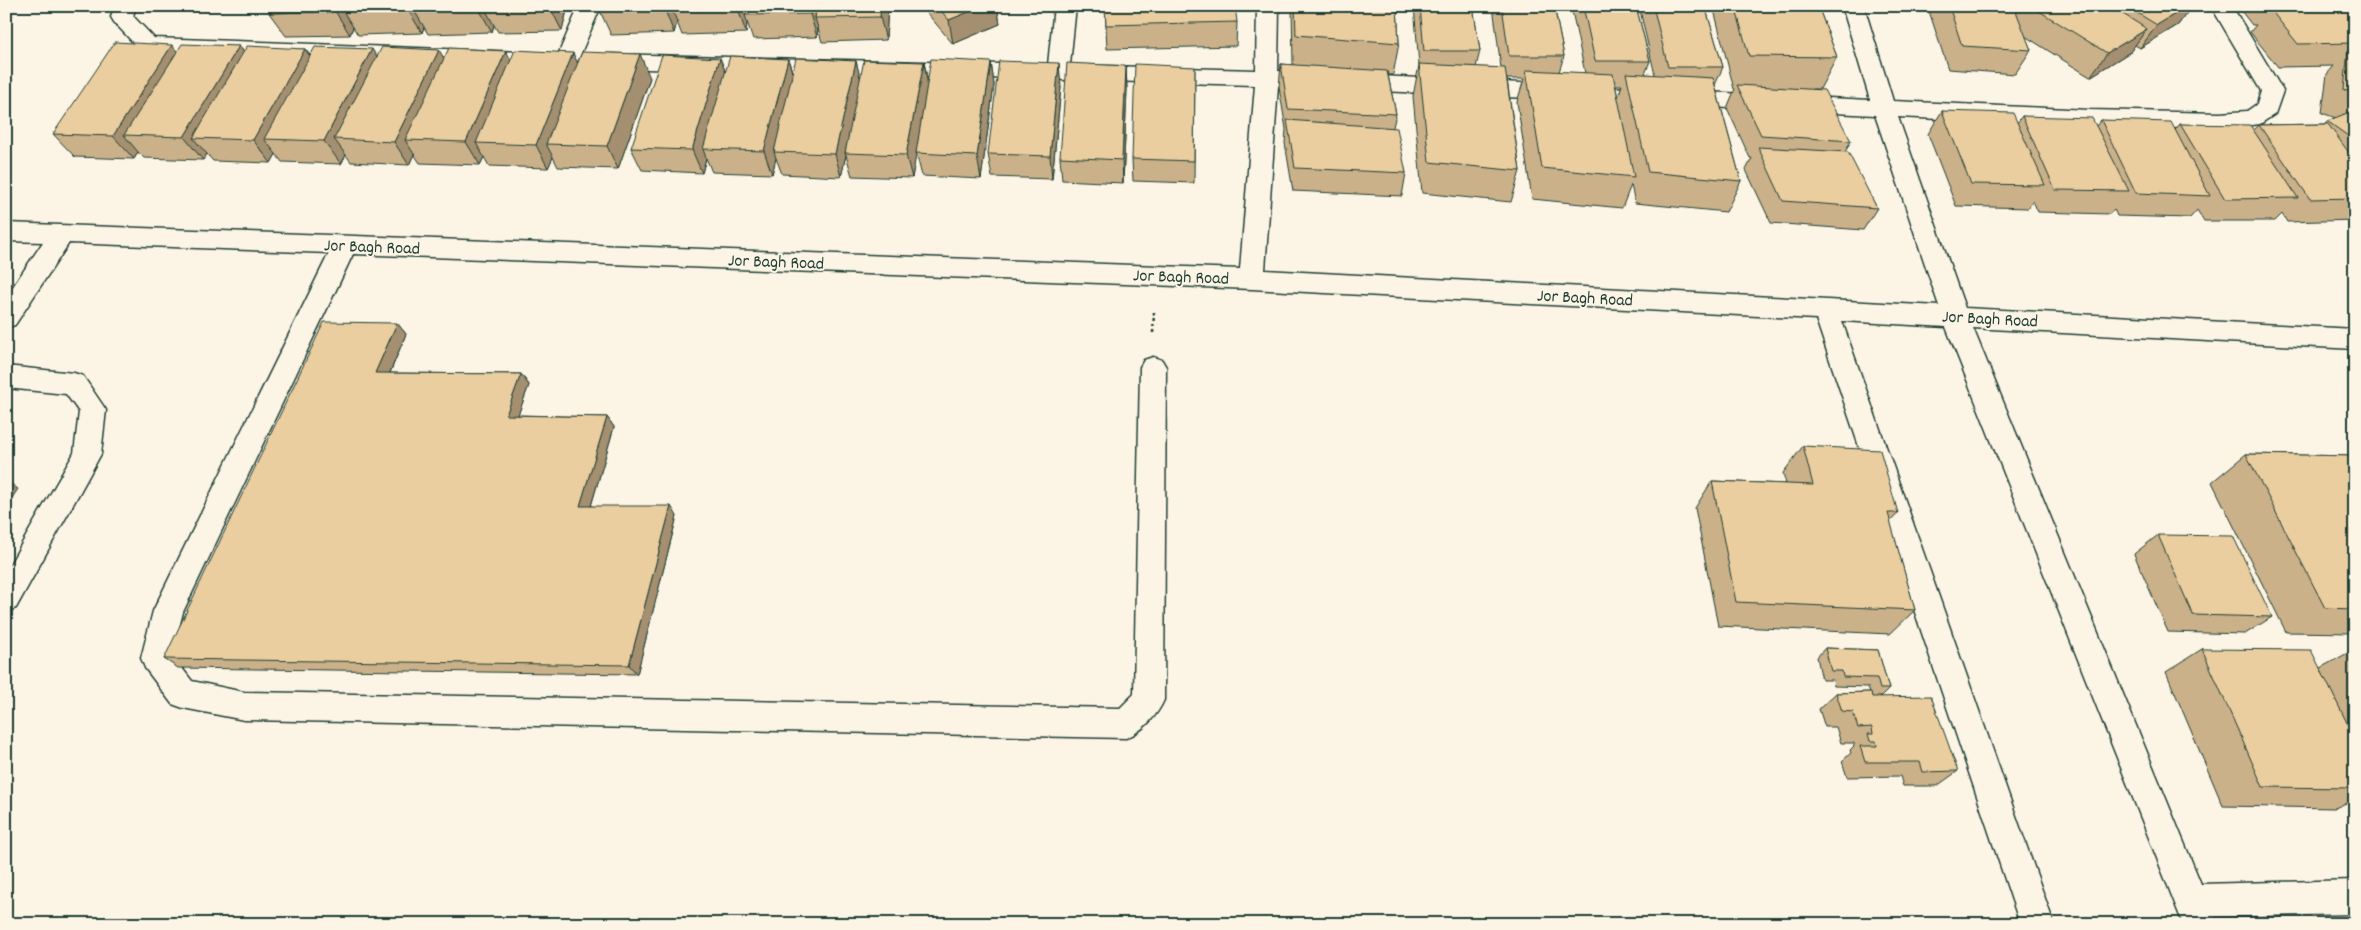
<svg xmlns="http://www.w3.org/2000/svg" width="2361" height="930" font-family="Dekko,sans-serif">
<rect width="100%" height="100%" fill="#fcf5e5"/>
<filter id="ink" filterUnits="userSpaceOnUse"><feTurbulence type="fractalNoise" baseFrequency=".02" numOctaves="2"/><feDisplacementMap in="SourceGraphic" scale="10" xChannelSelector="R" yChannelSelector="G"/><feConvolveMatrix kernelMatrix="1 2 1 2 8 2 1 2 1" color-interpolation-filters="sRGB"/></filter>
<g filter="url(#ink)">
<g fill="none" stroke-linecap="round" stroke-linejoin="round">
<defs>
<g id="minor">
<path d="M114 6H136L133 16 154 38 550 53 558 55 579 6H601L578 60 575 65 567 67 558 64 550 67 148 52 140 50 114 22 111 17Z"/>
<path d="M1054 6H1076L1070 65 1256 70 1257 6H1279L1278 71 1870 100 1842 6H1864L1893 101 2089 110 2220 113 2247 111 2257 104 2261 91 2211 6H2232L2283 91 2275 114 2260 124 2220 129 2089 126 1898 117 1965 308 2355 329V349L1973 328 2201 884 2355 880V914L2214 917 2217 924H2183L1946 327 1842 321 2054 924H2020L1816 319 1252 289 353 254 183 612 172 655 192 681 244 692 1120 708 1134 694 1140 367 1144 360 1153 357 1162 360 1166 367 1164 700C1157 716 1143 731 1126 738L244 720 183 708 172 704 145 668 141 658 153 611 329 253 69 243 15 325 6 328V297L43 242 6 241V223L1240 269 1255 85 608 68 600 66 597 61 600 56 608 54 1048 65ZM1278 86 1875 115 1939 306 1265 270Z"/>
<path d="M6 366 74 373 83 376 106 410 101 454 16 608 6 612V571L74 453 79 412 66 394 6 388Z"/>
</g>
</defs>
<use href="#minor" stroke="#1f3d34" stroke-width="3"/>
<path stroke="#1f3d34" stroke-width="2.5" stroke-dasharray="3 3" stroke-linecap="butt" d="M1153 333 1154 312"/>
<use href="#minor" fill="#fcf5e5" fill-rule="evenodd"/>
</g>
<g fill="#cab189" stroke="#1f3d34" fill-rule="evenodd">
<path d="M568 6 562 31 498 32 494 25 492 32 428 34 424 27 422 33 358 35 353 27 350 35 286 36 269 13Z"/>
<path d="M602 6H888L886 40 822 42 818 28 817 37 753 39 747 22 746 33 682 35 677 22 674 33 611 35 600 11Z"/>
<path d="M921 6H997L1000 24 953 44Z"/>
<path d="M1105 6 1237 22 1236 46 1107 49Z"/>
<path d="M1292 6H1397L1399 43 1393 75H1388L1396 114 1393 127 1406 173 1402 196 1293 191 1285 143 1286 129 1279 87 1281 64 1293 65Z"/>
<path d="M1414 6H1473L1480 51 1476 67 1501 68 1493 6H1554L1564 56 1559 72 1585 73 1571 6H1636L1650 61 1645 74 1655 75 1639 6H1705L1723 67 1715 85 1741 181 1726 212 1635 203 1631 185 1622 208 1532 199 1517 102 1524 79H1507L1520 171 1511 202 1422 193 1413 96 1419 65ZM1615 85H1622L1618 97Z"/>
<path d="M1713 6H1818L1837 57 1820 89H1812L1851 141 1845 152 1877 208 1863 230 1771 223 1746 170 1752 158H1750L1727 108 1735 89H1734Z"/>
<path d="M1929 6H2014L2017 12 2020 6H2192L2178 25 2140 48 2135 45 2130 52 2090 77 2025 36 2031 50 2015 74 1948 69 1928 8Z"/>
<path d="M2237 6H2355V220L2287 222 2282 214 2275 221H2204L2197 210 2190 218 2117 216 2114 209 2110 214 2038 212 2033 201 2028 208 1956 206 1928 134 1942 111 2017 123 2022 116 2096 126 2101 120 2175 130 2180 124 2254 130 2259 125 2324 124 2327 121 2336 118 2322 113 2327 74 2334 66 2278 67 2250 32 2256 25H2252Z"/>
<path d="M239 46 244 52 305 49 310 55 511 59 578 63 650 78 618 169 558 167 553 157 548 168 489 166 484 157 480 165 420 163 414 154 409 165 351 162 346 155 341 164 282 162 276 154 271 163 213 161 207 154 203 160 144 158 138 152 134 159 75 157 53 134 177 51Z"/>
<path d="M720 58 725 71 788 59 793 74 856 61 860 79 924 62 928 82 991 62 994 85 981 179 922 176 916 152 912 178 852 176 846 155 841 177 782 174 776 158 772 174 712 172 706 158 702 173 642 170 631 148Z"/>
<path d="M1126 66 1127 89 1123 183 1062 180 1060 157Z"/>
<path d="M1195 67 1194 183 1133 181 1132 159Z"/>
<path d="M1061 87 1052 179 992 177 988 154Z"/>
<path d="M397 323 406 334 390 373 521 374 529 385 518 415 607 417 614 427 591 506 677 516 637 674 178 668 164 659Z"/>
<path d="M1803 446 1898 513 1890 522 1915 610 1890 634 1718 626 1695 508 1712 481 1786 484 1783 473Z"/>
<path d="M2246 454 2355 456V633L2286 632 2212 482Z"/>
<path d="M2158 535 2272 617 2245 634 2168 632 2134 554Z"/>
<path d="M1825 648 1878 650 1889 689 1881 697 1958 771 1937 786H1903L1900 776 1847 777 1842 761 1851 753 1850 750 1854 746V743H1841L1836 727H1825L1819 709 1836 693 1870 692 1868 687 1834 686 1833 680H1822L1817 657Z"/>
<path d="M2202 649 2320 668 2355 649V799L2335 808 2223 806 2166 672Z"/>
</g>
<g fill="#a4906f" stroke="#1f3d34">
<path d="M337 6H361L343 11 353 27 350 35 335 11Z"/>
<path d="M410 6H432L414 10 424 27 422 33 408 10Z"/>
<path d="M480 6H500L485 9 494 25 492 32 479 9Z"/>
<path d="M551 6H568L562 31 550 7Z"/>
<path d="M666 6H680L673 11 677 22 674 33 665 10Z"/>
<path d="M738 6H750L745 15 747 22 746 33 738 9Z"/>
<path d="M811 6H820L815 18 818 28 817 37 810 14Z"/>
<path d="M881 6H888L886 40 880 17Z"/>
<path d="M983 6H997L1000 24 953 44 949 20Z"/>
<path d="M2188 6H2192L2178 25 2140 48 2157 25Z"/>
<path d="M2147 29 2130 52 2090 77 2107 53Z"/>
<path d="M172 45 191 69 124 135 138 152 134 159 113 136Z"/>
<path d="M239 46 257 69 193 138 207 154 203 160 184 137Z"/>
<path d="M305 49 321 72 264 139 276 154 271 163 253 140Z"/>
<path d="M372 49 387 73 334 139 346 155 341 164 324 141Z"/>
<path d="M439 50 453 73 405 140 414 154 409 165 394 142Z"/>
<path d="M506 51 519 74 476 143 484 157 480 165 466 142Z"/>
<path d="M573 53 584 77 546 144 553 157 548 168 536 145Z"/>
<path d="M640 54 650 78 618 169 607 146Z"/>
<path d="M720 58 729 81 703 149 706 158 702 173 692 150Z"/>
<path d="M788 59 795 82 774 152 776 158 772 174 764 151Z"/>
<path d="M856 61 862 85 845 153 846 155 841 177 835 154Z"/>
<path d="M924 62 928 86 912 178 906 155Z"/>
<path d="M991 62 994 85 981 179 977 156Z"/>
<path d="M1059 63 1061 87 1052 179 1050 156Z"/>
<path d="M1126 66 1127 89 1123 183 1122 160Z"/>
<path d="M397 323 406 334 385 384 375 373Z"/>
<path d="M521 374 529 385 514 426 506 415Z"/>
<path d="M607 417 614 427 588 516 580 506Z"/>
<path d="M6 480 18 489 6 507Z"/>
<path d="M671 506 677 516 637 674 629 665Z"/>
</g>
<g fill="#ebce9f" stroke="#1f3d34">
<path d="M272 6H337L335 11 269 13Z"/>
<path d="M345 6H410L408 10 343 11Z"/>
<path d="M416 6H480L479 9 414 10Z"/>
<path d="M486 6H551L550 7 485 9Z"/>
<path d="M602 6H666L665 10 600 11Z"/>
<path d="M674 6H738V9L673 11Z"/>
<path d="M747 6H811L810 14 745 15Z"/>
<path d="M817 6H881L880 17 815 18Z"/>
<path d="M937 6H983L949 20Z"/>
<path d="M1105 6H1235L1237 22 1106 25Z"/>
<path d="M1295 6H1397L1399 43 1296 35Z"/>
<path d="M1420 6H1473L1480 51H1424Z"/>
<path d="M1502 6H1554L1564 56H1509Z"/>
<path d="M1583 6H1636L1650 61H1595Z"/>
<path d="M1653 6H1705L1723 67H1668Z"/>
<path d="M1735 6H1818L1837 57 1749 56Z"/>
<path d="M1949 6H2014L2031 50 1962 46Z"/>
<path d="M2031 6H2110L2147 29 2107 53Z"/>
<path d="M2126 6H2188L2157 25Z"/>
<path d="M2355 6V43L2298 44 2270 9Z"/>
<path d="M115 42 172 45 113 136 53 134Z"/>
<path d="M182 44 239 46 184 137 124 135Z"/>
<path d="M247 46 305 49 253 140 193 138Z"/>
<path d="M315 47 372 49 324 141 264 139Z"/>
<path d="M382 47 439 50 394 142 334 139Z"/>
<path d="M449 48 506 51 466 142 405 140Z"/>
<path d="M515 50 573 53 536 145 476 143Z"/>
<path d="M2348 50 2355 52V93L2344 90Z"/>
<path d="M582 52 640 54 607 146 546 144Z"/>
<path d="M662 55 720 58 692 150 631 148Z"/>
<path d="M730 56 788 59 764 151 703 149Z"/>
<path d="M796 58 856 61 835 154 774 152Z"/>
<path d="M931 59 991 62 977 156 916 153Z"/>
<path d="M864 60 924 62 906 155 845 153Z"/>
<path d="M999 61 1059 63 1050 156 988 154Z"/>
<path d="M1067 63 1126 66 1122 160 1060 157Z"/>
<path d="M1135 64 1195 67 1194 161 1132 159Z"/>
<path d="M1281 64 1387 71 1396 114 1288 109Z"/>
<path d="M1419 64 1505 68 1520 171 1429 162Z"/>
<path d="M1526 70 1613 74 1634 177 1542 168Z"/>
<path d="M1626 73 1713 78 1741 181 1648 172Z"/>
<path d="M1737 85 1824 90 1851 141 1761 135Z"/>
<path d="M2355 110V141L2327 121Z"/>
<path d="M1942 111 2013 113 2045 185 1971 184Z"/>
<path d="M2022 116 2092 118 2129 191 2055 190Z"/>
<path d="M1287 120 1397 128 1406 173 1295 168Z"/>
<path d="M2101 120 2171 122 2210 196 2136 193Z"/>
<path d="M2180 124 2250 125 2298 198 2225 199Z"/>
<path d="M2328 124 2355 161V198L2310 199 2259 125Z"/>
<path d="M1758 147 1848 152 1877 208 1783 201Z"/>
<path d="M324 322 397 323 375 373 521 374 506 415 607 417 580 506H671L629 665 164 659Z"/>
<path d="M1803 446 1880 450 1898 513H1888L1915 610 1736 602 1712 481 1813 485Z"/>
<path d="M2246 454 2355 456V609L2325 608Z"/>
<path d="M2158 535 2233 536 2272 617 2193 615Z"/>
<path d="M1825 648 1878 650 1889 689H1880L1877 678 1843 677 1842 671H1831Z"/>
<path d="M2202 649 2311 650 2355 739V788L2263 787Z"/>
<path d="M1871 692 1872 697 1931 696 1958 771 1923 772 1920 762H1865L1860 746H1877L1876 741H1870L1868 734H1873L1872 727 1858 728 1853 712 1842 711 1836 693Z"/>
</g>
</g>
<g text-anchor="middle" stroke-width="4" stroke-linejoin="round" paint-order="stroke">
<g font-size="18" fill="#1f3d34" stroke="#fcf5e5">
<text transform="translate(372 246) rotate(2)" y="6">Jor Bagh Road</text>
<text transform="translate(776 261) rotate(2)" y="6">Jor Bagh Road</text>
<text transform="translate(1181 276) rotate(2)" y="6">Jor Bagh Road</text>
<text transform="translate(1585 297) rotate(3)" y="6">Jor Bagh Road</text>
<text transform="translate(1990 318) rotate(3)" y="6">Jor Bagh Road</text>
</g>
</g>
<rect width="2361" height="930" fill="none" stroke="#fcf5e5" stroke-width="25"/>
<rect x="12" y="12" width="2336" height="905" fill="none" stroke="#1f3d34" stroke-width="2" filter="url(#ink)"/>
</svg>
